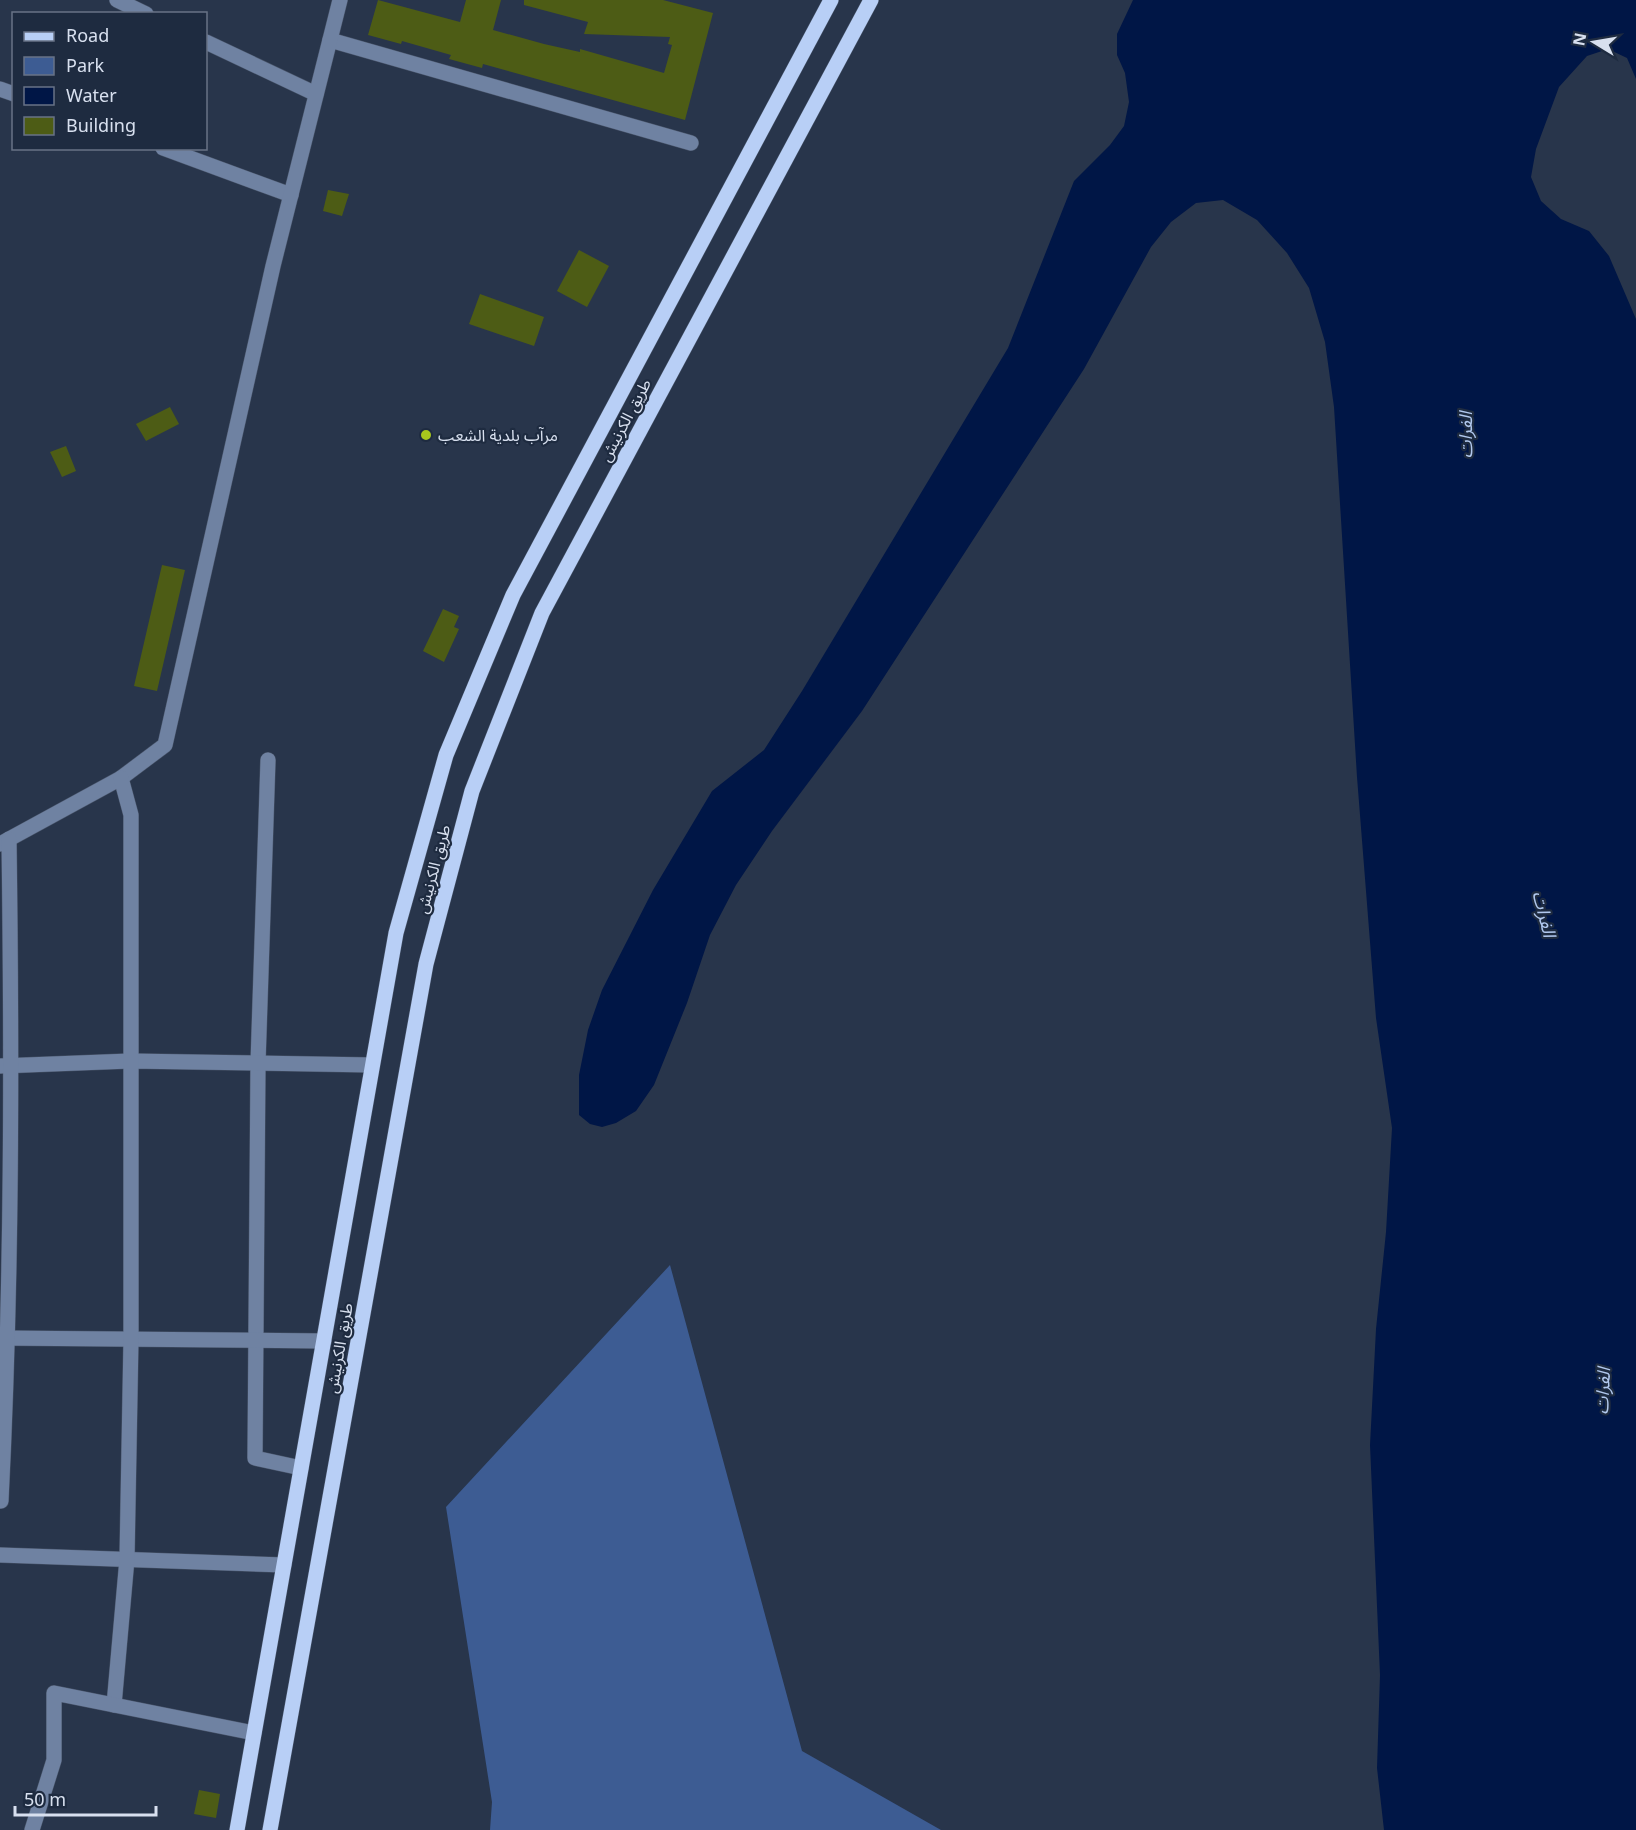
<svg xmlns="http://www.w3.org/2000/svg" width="1636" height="1830" font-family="'Noto Sans','Noto Sans Arabic',sans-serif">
<rect width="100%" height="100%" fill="#28354b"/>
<path fill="#3d5c93" d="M670 1265 802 1751 941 1830H490L492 1802 446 1507Z"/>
<path fill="#001646" d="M1133 0H1636V79L1627 58 1608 49 1587 56 1559 87 1536 149 1531 177 1541 201 1561 219 1589 231 1609 256 1636 319V1830H1384L1377 1768 1380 1675 1370 1445 1376 1329 1386 1232 1392 1128 1376 1018 1357 777 1334 407 1325 342 1309 288 1287 253 1257 220 1223 200 1196 203 1171 222 1151 247 1084 369 921 620 862 711 772 831 736 885 710 935 687 1003 654 1085 636 1111 616 1123 602 1127 590 1124 579 1115V1075L588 1030 602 990 653 890 712 791 764 750 802 691 1008 348 1074 181 1110 145 1124 126 1129 102 1125 73 1117 55V34Z"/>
<g fill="#4d5c15">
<path d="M378 0 460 22 466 0H501L493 30 544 44 580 52V49L664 73 672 45 668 44 670 37 584 34 588 22 524 5V0H663L713 13 685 120 483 64 482 68 449 59 451 55 402 41 401 44 368 35Z"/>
<path d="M328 190 349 194 342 216 323 211Z"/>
<path d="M579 250 609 266 587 307 557 291Z"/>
<path d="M480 294 544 317 534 346 469 324Z"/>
<path d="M170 407 179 424 146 441 136 424Z"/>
<path d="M66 446 76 471 62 477 50 452Z"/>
<path d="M162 565 185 570 157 691 134 686Z"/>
<path d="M443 609 459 616 454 627 459 629 444 662 423 651Z"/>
<path d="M199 1790 220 1794 216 1818 194 1814Z"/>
</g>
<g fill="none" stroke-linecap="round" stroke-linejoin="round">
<defs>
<g id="minor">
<path d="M117 0 146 14"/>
<path d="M330 40 691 143"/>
<path d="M206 42 316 94"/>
<path d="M0 89 14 94"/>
<path d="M163 148 291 195"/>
<path d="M268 760 258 1063 255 1458 301 1468"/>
<path d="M0 844 121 778 165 745 273 266 340 0"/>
<path d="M0 1066 130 1061 372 1065"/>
<path d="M0 1338 324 1341"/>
<path d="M1 1501C12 1280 12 1060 9 839"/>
<path d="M0 1555 284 1565"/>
<path d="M114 1705 127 1559 131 1339V815L121 778"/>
<path d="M32 1830 54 1760V1693L254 1733"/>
</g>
<g id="major">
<path d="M237 1830 396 933 446 755 513 595 831 0"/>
<path d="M270 1830 426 964 472 791 542 613 871 0"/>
</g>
</defs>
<use href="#minor" stroke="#485469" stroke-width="16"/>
<use href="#major" stroke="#485469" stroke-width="16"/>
<use href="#minor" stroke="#6f82a2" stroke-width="15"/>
<use href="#major" stroke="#b8cff6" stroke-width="15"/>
</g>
<circle fill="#a8c71d" stroke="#1e2b40" stroke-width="2" cx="426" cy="435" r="6"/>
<g text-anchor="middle" stroke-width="4.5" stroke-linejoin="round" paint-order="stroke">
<g font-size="16" fill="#d8e0ef" stroke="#1e2b40">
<text transform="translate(625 420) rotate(-62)" y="6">طريق الكرنيش</text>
<text transform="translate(433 869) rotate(-75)" y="6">طريق الكرنيش</text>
<text transform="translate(339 1348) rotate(-80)" y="6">طريق الكرنيش</text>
</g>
<g font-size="16" fill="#d8e0ef" stroke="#1e2b40" text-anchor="start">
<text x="438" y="441">مرآب بلدية الشعب</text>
</g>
<g font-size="18" font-style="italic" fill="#b1c8ee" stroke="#1e2b40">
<text transform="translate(1466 435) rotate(-90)" y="6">الفرات</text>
<text transform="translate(1544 914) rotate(76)" y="6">الفرات</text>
<text transform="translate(1603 1391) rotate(-87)" y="6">الفرات</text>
</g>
</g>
<rect x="12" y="12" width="195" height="138" fill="#1e2b40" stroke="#687386" stroke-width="1.5"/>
<rect x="24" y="32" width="30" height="9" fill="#b8cff6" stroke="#687386" stroke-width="1.5"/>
<text x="66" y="42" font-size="18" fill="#d8e0ef">Road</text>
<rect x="24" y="57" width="30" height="18" fill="#3d5c93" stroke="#687386" stroke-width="1.5"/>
<text x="66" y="72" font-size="18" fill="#d8e0ef">Park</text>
<rect x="24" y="87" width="30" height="18" fill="#001646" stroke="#687386" stroke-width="1.5"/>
<text x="66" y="102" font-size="18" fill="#d8e0ef">Water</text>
<rect x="24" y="117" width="30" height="18" fill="#4d5c15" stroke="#687386" stroke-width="1.5"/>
<text x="66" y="132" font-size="18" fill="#d8e0ef">Building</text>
<g transform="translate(1594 42) rotate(281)" stroke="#1e2b40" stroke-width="4.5" paint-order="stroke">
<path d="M0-4.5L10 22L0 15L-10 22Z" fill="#d8e0ef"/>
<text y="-9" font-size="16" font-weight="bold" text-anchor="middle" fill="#d8e0ef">N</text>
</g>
<path d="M15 1806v9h141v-9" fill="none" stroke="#d8e0ef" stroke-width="3"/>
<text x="24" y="1806" font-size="18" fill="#d8e0ef" stroke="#1e2b40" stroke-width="4.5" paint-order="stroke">50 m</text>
</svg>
